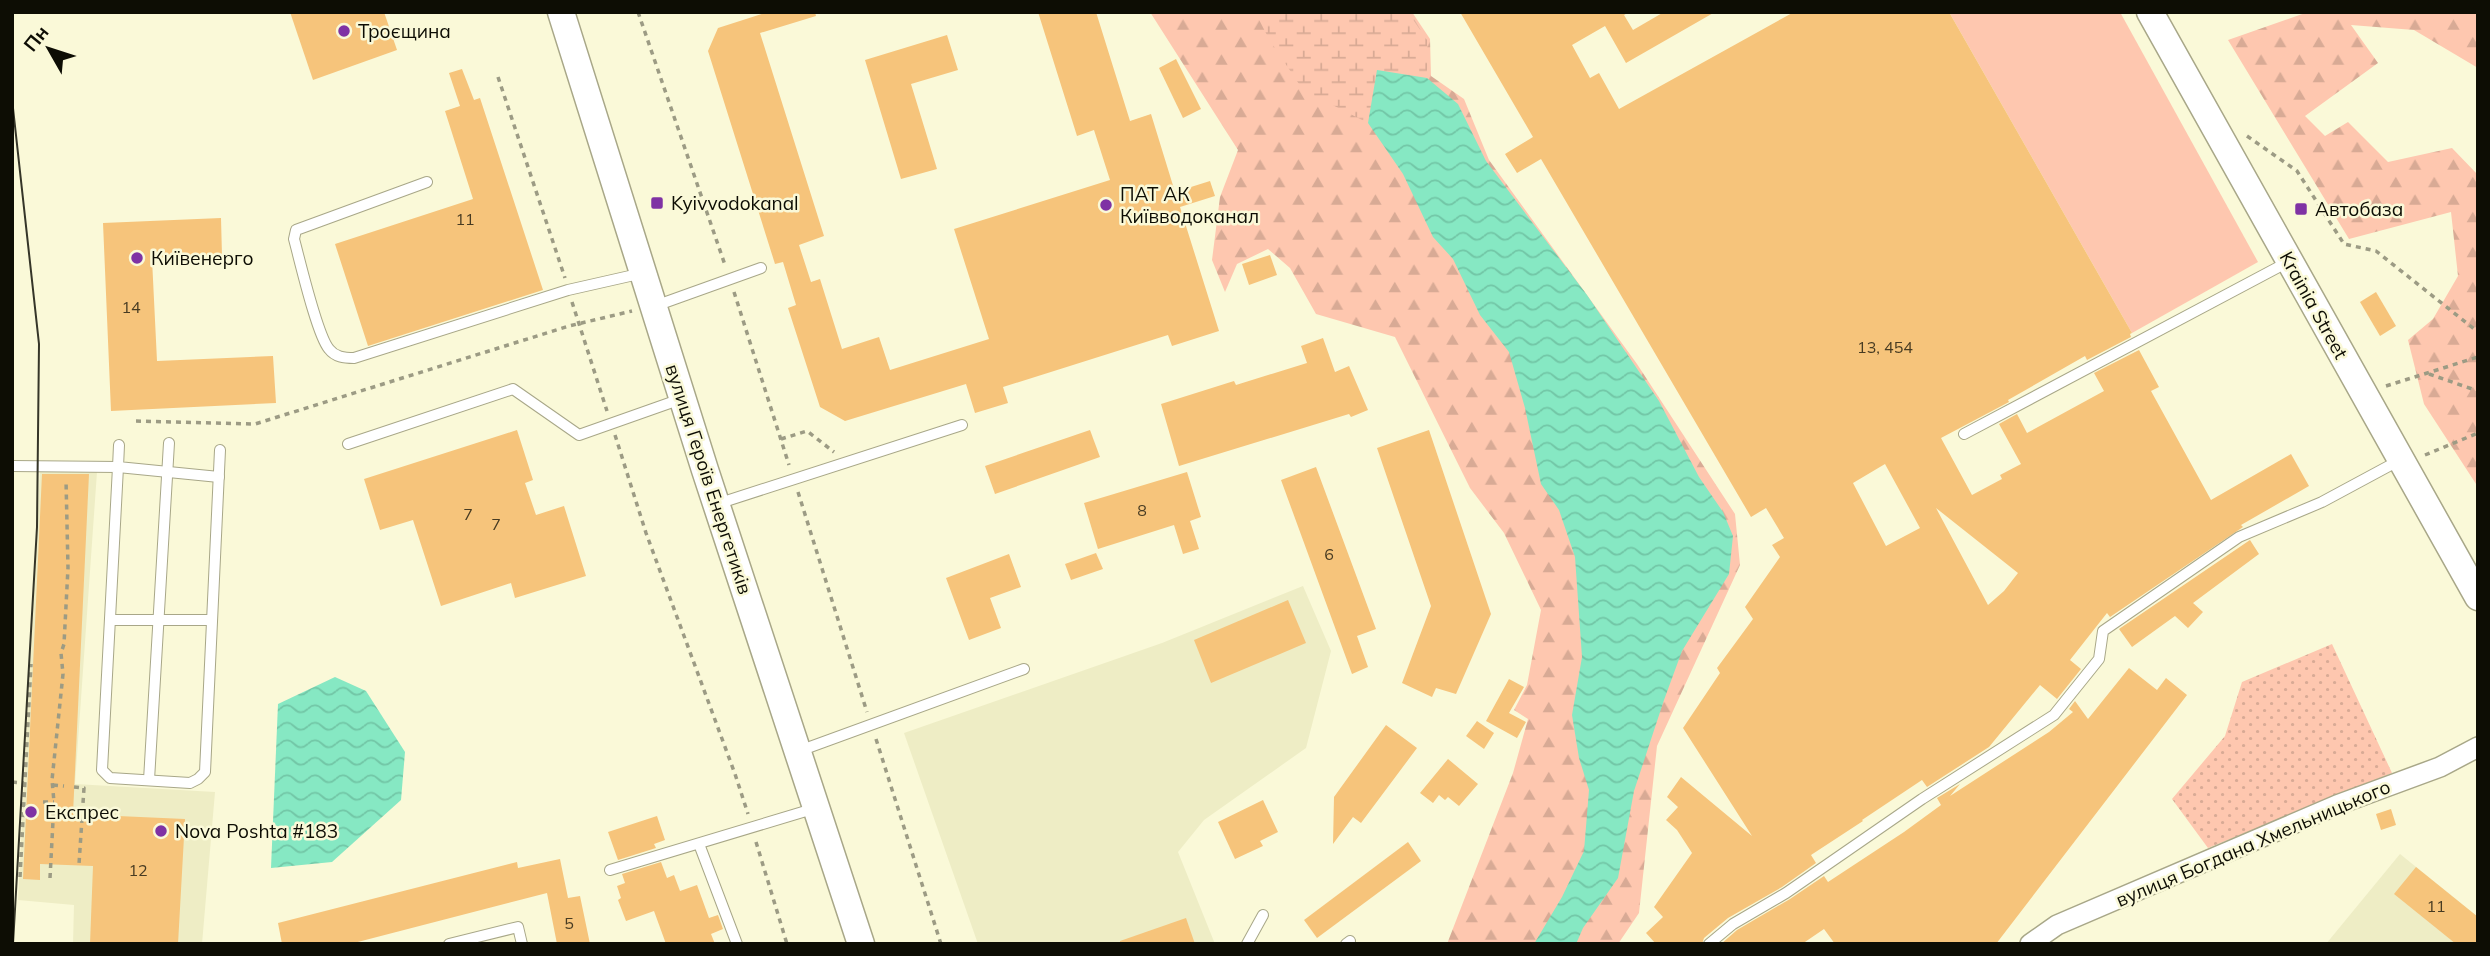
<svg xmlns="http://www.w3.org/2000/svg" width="2490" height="956" font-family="Mulish,sans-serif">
<defs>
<pattern id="forest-firs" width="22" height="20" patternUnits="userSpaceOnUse" patternTransform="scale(1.75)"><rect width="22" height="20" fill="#fec7af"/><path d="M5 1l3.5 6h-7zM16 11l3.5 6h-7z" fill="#d8aa95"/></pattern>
<pattern id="wetland-marsh" width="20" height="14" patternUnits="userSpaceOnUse" patternTransform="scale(1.75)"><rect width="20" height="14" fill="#fec7af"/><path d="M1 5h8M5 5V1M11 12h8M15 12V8" fill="none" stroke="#d8aa95"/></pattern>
<pattern id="garden-dots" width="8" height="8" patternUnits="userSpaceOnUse" patternTransform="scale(1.75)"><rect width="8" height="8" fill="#fec7af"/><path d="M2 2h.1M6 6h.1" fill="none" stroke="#d8aa95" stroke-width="1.8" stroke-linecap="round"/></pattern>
<pattern id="water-waves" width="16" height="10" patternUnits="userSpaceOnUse" patternTransform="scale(1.75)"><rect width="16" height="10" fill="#86e8c3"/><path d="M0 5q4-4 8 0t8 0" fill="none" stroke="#72c6a6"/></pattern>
</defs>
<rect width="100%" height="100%" fill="#faf9d8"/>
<g fill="#eeedc5">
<path d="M40 471 97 472 75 784 215 792 202 944H73L74 905 18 900Z"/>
<path d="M1303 586 1331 651 1306 748 1204 820 1178 852 1215 944H978L904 733 1162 643Z"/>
<path d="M2400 854 2478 917V944H2326Z"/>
</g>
<path fill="#fec7af" d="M1949 12H2120L2258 262 2132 333Z"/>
<g fill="url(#forest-firs)">
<path d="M1150 12H1412L1430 39 1431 76 1464 99 1489 160 1637 364 1735 514 1740 565 1657 746 1639 913 1618 944H1447L1513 773 1528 719 1514 710 1527 685 1541 610 1504 533 1470 488 1395 337 1316 314 1290 268 1268 249 1237 264 1225 292 1212 260 1220 197 1238 150Z"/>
<path d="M2308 12H2478V68L2414 30 2351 25 2378 63 2305 116 2325 136 2348 122 2388 162 2452 148 2478 175V487L2424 404 2408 340 2433 319 2458 276 2451 212 2349 239 2228 40Z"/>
</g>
<path fill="url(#wetland-marsh)" d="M1255 12H1408L1427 40V78L1377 71 1368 123 1303 90 1269 39Z"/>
<path fill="url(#garden-dots)" d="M2332 644 2392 773 2208 848 2172 799 2225 736 2242 682Z"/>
<g fill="url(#water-waves)">
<path d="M1377 70 1427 78 1458 104 1486 161 1587 295 1659 401 1699 477 1723 512 1733 536 1729 574 1682 651 1664 700 1634 791 1618 878 1583 928 1576 944H1534L1562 897 1584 851 1589 790 1579 758 1572 715 1582 657 1575 557 1559 510 1541 484 1525 408 1509 352 1480 315 1453 259 1433 237 1403 174 1368 123Z"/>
<path d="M335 677 366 691 405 752 401 800 332 862 271 868 278 704Z"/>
</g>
<g fill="#f6c47b" fill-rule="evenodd">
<path d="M290 12H384L397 50 313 80Z"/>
<path d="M768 12H815L816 16 760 33 824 236 799 245 811 282 820 279 842 349 879 337 890 370 989 339 954 229 1110 180 1094 130 1077 136 1038 12H1096L1130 121 1151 114 1175 192 1210 181 1215 196 1180 207 1219 331 1172 346 1168 335 1003 387 1008 403 975 413 966 384 845 421 820 407 788 308 796 305 783 262 775 264 708 51 718 28Z"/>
<path d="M1460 12H1629L1624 15 1633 30 1664 12H1715L1626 63 1605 26 1572 45 1590 78 1599 73 1619 109 1794 12H1949L2132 333 2130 334 2131 337 2087 360 2085 356 2008 400 2009 402 1941 438 1972 495 2002 479 2000 475 2021 464 1999 424 2017 414 2027 433 2104 391 2094 373 2139 350 2159 387 2151 391 2211 500 2291 454 2309 486 2241 525 2243 527 2110 617 2107 613 2070 660 2081 669 2057 699 2040 685 1989 747 1927 787 1922 780 1862 820 1863 821 1811 855 1816 863 1782 887 1728 918 1704 938 1702 944H1656L1646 933 1663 917 1654 907 1692 853 1677 830 1666 820 1678 807 1667 797 1681 777 1752 836 1683 728 1720 673 1717 668 1753 619 1745 607 1780 557 1772 545 1784 538 1766 508 1751 517 1541 159 1517 173 1505 154 1533 137ZM1885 464 1920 528 1886 546 1853 483ZM1936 508 2018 573 2004 591 1988 605Z"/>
<path d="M947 35 958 70 911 84 937 169 901 179 865 60Z"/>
<path d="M1176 59 1201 109 1183 118 1159 68Z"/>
<path d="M462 69 474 100 480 98 543 290 368 346 335 244 473 199 445 111 460 106 449 73Z"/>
<path d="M221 218 222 256 152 259 157 361 273 356 276 403 111 411 103 223Z"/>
<path d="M1270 255 1277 275 1249 285 1242 264Z"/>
<path d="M2376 292 2396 326 2380 336 2360 302Z"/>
<path d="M1323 338 1335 372 1349 366 1368 410 1351 417 1349 414 1179 466 1161 404 1234 381 1236 385 1307 363 1301 346Z"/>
<path d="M517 430 533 480 525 483 536 515 564 506 586 576 515 598 511 583 441 606 413 520 380 530 364 479Z"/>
<path d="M1090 430 1100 457 995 494 985 466Z"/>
<path d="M1429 430 1491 614 1456 694 1436 688 1432 697 1402 683 1431 606 1377 448Z"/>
<path d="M1316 467 1376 629 1357 636 1368 667 1352 674 1281 480Z"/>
<path d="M1187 472 1201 517 1190 521 1199 549 1183 554 1174 525 1098 549 1084 503Z"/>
<path d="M42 474H89L73 814 185 819 178 944H90L93 866 40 864V880L23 879Z"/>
<path d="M2250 540 2259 554 2193 603 2203 612 2188 628 2175 616 2132 647 2119 629Z"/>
<path d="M1096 553 1103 569 1071 580 1065 564Z"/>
<path d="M1009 554 1021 587 990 598 1001 628 969 640 946 578Z"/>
<path d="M1288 600 1306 643 1211 683 1194 640Z"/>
<path d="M2129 668 2157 690 2166 678 2187 695 1996 944H1835L1824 929 1802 944H1721L1737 930 1790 899 1824 876 1828 882 1904 832 1941 805 1937 798 1960 784 1950 796 2049 732 2073 712 2069 709 2075 701 2088 719Z"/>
<path d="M1509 679 1524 687 1509 713 1526 722 1517 738 1486 721Z"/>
<path d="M1477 721 1494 733 1484 749 1466 736Z"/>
<path d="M1386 725 1417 748 1361 823 1353 817 1333 844 1334 797Z"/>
<path d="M1448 759 1478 784 1459 806 1448 797 1445 800 1439 795 1433 803 1420 793Z"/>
<path d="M1263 800 1278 832 1260 841 1263 846 1235 859 1218 822Z"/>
<path d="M2391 809 2396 825 2381 830 2376 814Z"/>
<path d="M657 816 665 840 654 844 656 848 618 860 608 832Z"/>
<path d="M1408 842 1421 861 1317 938 1304 920Z"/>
<path d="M560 859 568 898 580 896 590 944H557L547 893 350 944H282L278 923 517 862 518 868Z"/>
<path d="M661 862 667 878 674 875 680 891 697 885 709 918 718 915 723 929 711 934 715 944H666L654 911 626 921 618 900 621 898 617 886 625 883 622 874Z"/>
<path d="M2416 867 2478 917V944H2456L2394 894Z"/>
<path d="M1186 918 1195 944H1120V941Z"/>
</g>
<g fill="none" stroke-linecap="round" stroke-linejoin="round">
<defs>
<g id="lane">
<path d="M427 182 296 230 294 239C300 261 317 335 329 349 335 357 344 358 354 358L568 290 643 273"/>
<path d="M655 306 761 268"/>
<path d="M1964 434 2288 262"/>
<path d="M348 444 513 389 579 435 681 399"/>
<path d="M119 445 118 467 219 477"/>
<path d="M12 466 118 467 102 770 110 778 190 783 198 779 205 772 220 450"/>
<path d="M717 504 962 425"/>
<path d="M110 620H212"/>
<path d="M799 751 1024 669"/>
<path d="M149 780 169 443"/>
<path d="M699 844 737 944"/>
<path d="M610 870 816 808"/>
<path d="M449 944 518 927 522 944"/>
<path d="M1247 944 1263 915"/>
<path d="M1346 944 1350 941"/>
<path d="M1709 944 1733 924 1786 893 1922 799 2054 715 2099 659 2103 631 2239 537 2322 502 2400 460"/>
</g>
<path id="street" d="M2030 944 2057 925 2337 805 2440 767 2478 747"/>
<g id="secondary">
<path d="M561 12 705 470 861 944"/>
<path d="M2150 12 2478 597"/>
</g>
</defs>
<use href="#lane" stroke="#a8a788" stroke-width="12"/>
<use href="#street" stroke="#a8a788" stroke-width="22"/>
<use href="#secondary" stroke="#a8a788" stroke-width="29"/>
<g stroke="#9c9b84" stroke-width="3.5" stroke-dasharray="5 5" stroke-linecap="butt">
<path d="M638 12 725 265"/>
<path d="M498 77 565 278"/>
<path d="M2247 136 2297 171 2344 244 2376 251 2478 332"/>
<path d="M734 292 789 465"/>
<path d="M572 302 607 411"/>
<path d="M2429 374 2478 391"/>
<path d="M2386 386 2478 357"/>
<path d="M136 421 255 424 569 326 632 311"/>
<path d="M615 435 646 533 735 774 748 814"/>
<path d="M781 439 807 431 834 452"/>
<path d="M2425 455 2478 433"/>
<path d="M798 492 867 712"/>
<path d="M876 739 941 944"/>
<path d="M12 782 24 783"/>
<path d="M53 785 64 786"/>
<path d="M74 787 84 788 79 864"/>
<path d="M43 802H54"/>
<path d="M756 842 787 944"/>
<path d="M20 877 31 664"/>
<path d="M50 878 54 802 52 780 63 674 61 653 64 644 68 568 66 480"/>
</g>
<use href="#lane" stroke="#fff" stroke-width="10"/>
<use href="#street" stroke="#fff" stroke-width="19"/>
<use href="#secondary" stroke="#fff" stroke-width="26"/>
<path stroke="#353528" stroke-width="2" d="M12 99 39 344 37 527 13 944"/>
</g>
<g fill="#7f32a4" stroke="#faf9d8" stroke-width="2.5">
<circle cx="344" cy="31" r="7"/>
<rect x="650" y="196" width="14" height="14" rx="3.5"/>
<circle cx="1106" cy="205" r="7"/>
<rect x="2294" y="202" width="14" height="14" rx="3.5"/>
<circle cx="137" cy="258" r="7"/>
<circle cx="31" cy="812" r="7"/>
<circle cx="161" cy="831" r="7"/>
</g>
<g text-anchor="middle" stroke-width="5" stroke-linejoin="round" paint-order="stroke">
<g font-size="16" fill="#473b22">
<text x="465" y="225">11</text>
<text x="131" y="313">14</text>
<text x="1885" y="353">13, 454</text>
<text x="1142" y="516">8</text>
<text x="468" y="520">7</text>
<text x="496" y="530">7</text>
<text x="1329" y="560">6</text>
<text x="138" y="876">12</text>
<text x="2436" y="912">11</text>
<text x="569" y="929">5</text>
</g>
<g font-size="19" fill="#0d0d04" stroke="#faf9d8" text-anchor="start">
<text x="358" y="38">Троєщина</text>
<text x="1120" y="201">ПАТ АК<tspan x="1120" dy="22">Київводоканал</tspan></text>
<text x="671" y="210">Kyivvodokanal</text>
<text x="2315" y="216">Автобаза</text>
<text x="151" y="265">Київенерго</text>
<text x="45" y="819">Експрес</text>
<text x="175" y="838">Nova Poshta #183</text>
</g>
<g font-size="19" fill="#0d0d04" stroke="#faf9d8">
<text transform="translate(2314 305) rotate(61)" y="7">Krainia Street</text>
<text transform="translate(709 479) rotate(72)" y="7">вулиця Героїв Енергетиків</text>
<text transform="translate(2253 843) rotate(-23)" y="7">вулиця Богдана Хмельницького</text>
</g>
</g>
<rect width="2490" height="956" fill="none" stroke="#0d0d04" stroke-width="28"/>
<g transform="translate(49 49) rotate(309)" stroke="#faf9d8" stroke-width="5" paint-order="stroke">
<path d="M0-5L12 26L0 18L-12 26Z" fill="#0d0d04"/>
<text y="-10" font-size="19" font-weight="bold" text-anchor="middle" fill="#0d0d04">Пн</text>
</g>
</svg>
